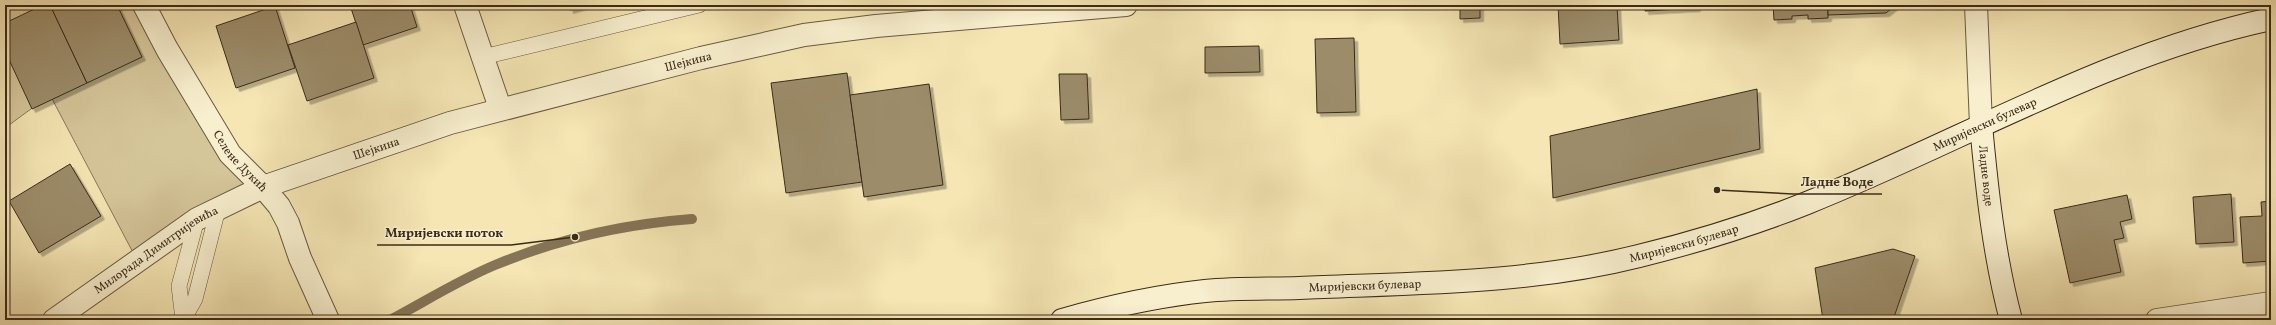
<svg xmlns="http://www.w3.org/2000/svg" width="2276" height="325" font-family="Vollkorn,serif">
<defs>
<filter id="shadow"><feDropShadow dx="3.5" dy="3.5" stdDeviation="0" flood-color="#0004"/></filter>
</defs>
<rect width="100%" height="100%" fill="#f5e6b4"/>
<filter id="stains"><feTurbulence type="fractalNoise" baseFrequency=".005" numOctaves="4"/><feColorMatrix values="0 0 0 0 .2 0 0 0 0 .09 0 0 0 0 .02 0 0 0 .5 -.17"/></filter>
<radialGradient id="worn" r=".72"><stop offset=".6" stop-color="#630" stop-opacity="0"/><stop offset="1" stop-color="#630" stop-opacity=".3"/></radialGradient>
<path fill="#d5c69a" stroke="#88785a" d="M5 5H145L263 187 137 260 50 95 5 128Z"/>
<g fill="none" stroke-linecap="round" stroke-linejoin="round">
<path stroke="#857456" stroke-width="10" d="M390 320C424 302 459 280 495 265 558 239 623 224 692 219"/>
</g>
<g fill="#9c8c6a" stroke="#3b2a19" filter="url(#shadow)">
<path d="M43 5H50L87 83 32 109 5 51V23Z"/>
<path d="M50 5H117L142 57 87 83Z"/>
<path d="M350 5H410L417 27 363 45Z"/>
<path d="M569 5H587L570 10Z"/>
<path d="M1460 5H1480V18L1460 19Z"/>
<path d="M1558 5H1617L1619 40 1560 44Z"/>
<path d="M1645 5H1697V8L1645 11Z"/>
<path d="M1773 5H1828V18L1808 19V15L1792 16V19L1774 20Z"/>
<path d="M1828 5H1896L1886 13 1828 15Z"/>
<path d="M275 6 295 68 236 88 216 26Z"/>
<path d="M356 22 374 78 307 101 288 45Z"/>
<path d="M1354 38 1356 112 1317 113 1315 39Z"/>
<path d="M1259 46 1260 72 1205 73V47Z"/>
<path d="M847 73 862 182 786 193 771 83Z"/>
<path d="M1059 74H1087L1089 119 1061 120Z"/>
<path d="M929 84 943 185 864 197 850 95Z"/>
<path d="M1757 89 1760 149 1553 198 1550 136Z"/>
<path d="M70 164 101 216 39 253 9 201Z"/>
<path d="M2231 194 2234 242 2196 244 2193 197Z"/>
<path d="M2127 195 2132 219 2120 222 2124 238 2114 240 2121 272 2070 283 2054 210Z"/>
<path d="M2271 201V261L2243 263 2240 217 2262 216 2261 202Z"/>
<path d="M1893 249 1915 256 1893 320H1823L1815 268Z"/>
</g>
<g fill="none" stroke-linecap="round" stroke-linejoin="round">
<defs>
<g id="lane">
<path d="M483 57 699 5"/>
<path d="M183 319 179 286 197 219"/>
<path d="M183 320 195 299 218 209"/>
</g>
<g id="street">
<path id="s1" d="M144 5 167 49 230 154 263 187 279 206 288 223 300 258 328 320"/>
<path d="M465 5 500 108"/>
<path d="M1976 5 1981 125"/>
<path id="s2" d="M54 320 197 219 263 187 450 123 701 58 804 35 876 26 1126 5"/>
<path d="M2157 320 2271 303"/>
</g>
<g id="secondary">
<path id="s3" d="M1981 125C1987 190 1994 256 2011 320"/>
<path id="s4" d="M1062 320C1108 307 1157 296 1205 291 1236 288 1268 289 1299 288 1413 283 1528 284 1639 256 1696 242 1752 225 1807 203 1962 141 2107 54 2271 19"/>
</g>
</defs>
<use href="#lane" stroke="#6a5940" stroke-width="16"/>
<use href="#street" stroke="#6a5940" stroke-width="24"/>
<use href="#secondary" stroke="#3b2a19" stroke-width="24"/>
<use href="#lane" stroke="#f8efce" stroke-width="15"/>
<use href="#street" stroke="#f8efce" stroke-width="22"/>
<use href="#secondary" stroke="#f8efce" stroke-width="22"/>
</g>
<g text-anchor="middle" stroke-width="3" stroke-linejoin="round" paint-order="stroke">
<g font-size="12" fill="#3b2a19" stroke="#f8efce">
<text dy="4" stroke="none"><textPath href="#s2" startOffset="692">Шејкина</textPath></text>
<text dy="4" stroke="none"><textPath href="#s4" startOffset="953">Миријевски булевар</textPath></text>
<text dy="4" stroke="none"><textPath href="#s2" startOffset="368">Шејкина</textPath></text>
<text dy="4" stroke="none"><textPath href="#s1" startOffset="184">Селене Дукић</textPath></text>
<text dy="4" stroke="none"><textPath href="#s3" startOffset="51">Ладне воде</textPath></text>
<text dy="4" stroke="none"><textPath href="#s4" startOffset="629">Миријевски булевар</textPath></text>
<text dy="4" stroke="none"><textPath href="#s2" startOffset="124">Милорада Димитријевића</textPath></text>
<text dy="4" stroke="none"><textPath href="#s4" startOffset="306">Миријевски булевар</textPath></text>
</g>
</g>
<path fill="none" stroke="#3b2a19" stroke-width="1.5" d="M1717 190L1793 194H1882M575 237L511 245H377"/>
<g fill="#3b2a19" stroke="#f8efce" stroke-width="1.5">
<circle cx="1717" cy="190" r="4"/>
<circle cx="575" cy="237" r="4"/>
</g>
<g font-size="13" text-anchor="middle" font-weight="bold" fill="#3b2a19" stroke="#f8efce" stroke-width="3" stroke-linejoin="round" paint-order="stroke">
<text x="1837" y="186">Ладне Воде</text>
<text x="444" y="237">Миријевски поток</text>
</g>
<rect width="2276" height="325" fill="none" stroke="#f5e6b4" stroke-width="20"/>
<rect x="6" y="6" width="2264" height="313" fill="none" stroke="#3b2a19" stroke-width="2"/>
<rect x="10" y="10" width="2256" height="305" fill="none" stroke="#3b2a19"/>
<rect width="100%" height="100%" filter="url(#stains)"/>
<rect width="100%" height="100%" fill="url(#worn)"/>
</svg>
